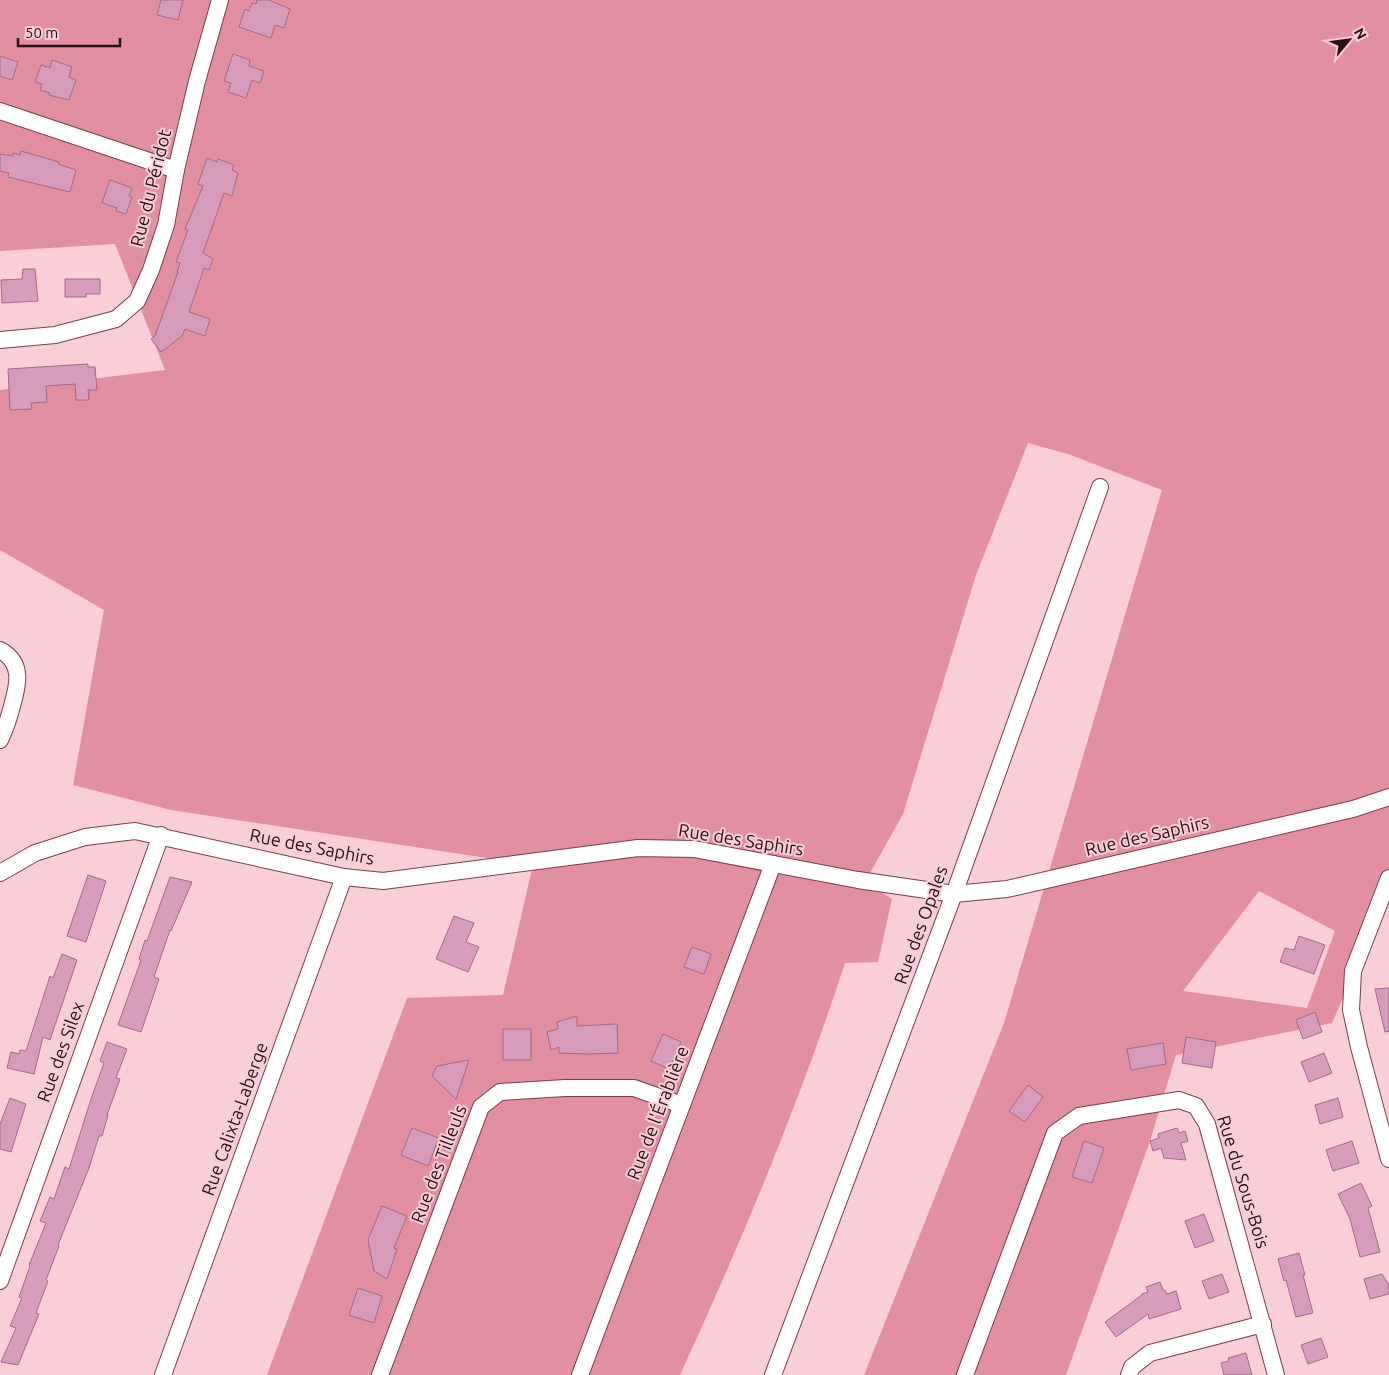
<svg xmlns="http://www.w3.org/2000/svg" width="1389" height="1375" font-family="Ubuntu,sans-serif">
<rect width="100%" height="100%" fill="#f9ced6"/>
<path fill="#e18fa1" fill-rule="evenodd" d="M0 0H1389V892L1332 1023 1176 1055 1150 1141 1066 1375H864L1004 1023 1162 490 1068 454 1028 443 976 575 903 814 865 882 892 899 878 962 845 963C799 1104 742 1240 680 1375H267L407 998 503 995 533 865 171 810 73 785 104 610 0 550V390L165 370 115 244 0 251ZM1259 891 1335 931 1307 1008 1183 991Z"/>
<g fill="#d79cbc" stroke="#a26b89">
<path d="M161 0H183L178 20 157 15Z"/>
<path d="M257 0H269L290 9 284 28 275 25 271 38 239 27 245 9 249 11 252 3 256 4Z"/>
<path d="M233 54 250 60 249 66 264 71 260 83 252 80 246 98 228 92 231 83 224 81Z"/>
<path d="M0 56 18 62 12 80 0 76Z"/>
<path d="M52 60 72 67 69 77 76 80 69 100 49 95 50 93 40 90 42 84 35 82 41 65 50 68Z"/>
<path d="M21 151 59 162 58 164 76 170 70 192 8 177 9 173 0 171V154L13 156V153L20 155Z"/>
<path d="M207 158 217 162 218 159 234 165 232 170 238 173 232 196 224 193 203 253 213 259 209 270 204 268 189 312 210 319 205 336 185 329 182 336 161 352 151 339 155 336 178 272H177L180 263 176 262 188 230 185 229 203 186 198 184Z"/>
<path d="M110 180 132 188 129 196 132 197 126 214 116 211 117 208 102 203Z"/>
<path d="M23 269H35L38 301 2 303 1 280 22 279Z"/>
<path d="M65 279H100V294H86V297H65Z"/>
<path d="M88 364V367H95L97 390H88L89 400H76L75 384 46 386 47 402 31 403 32 409 10 410 8 369Z"/>
<path d="M88 875 106 881 86 942 67 936Z"/>
<path d="M170 877 192 882 171 931 170 930 154 977 159 979 141 1032 118 1025 141 960 139 959 145 940 147 941Z"/>
<path d="M454 916 474 923 466 942 479 947 468 972 436 959Z"/>
<path d="M1299 936 1325 945 1314 974 1280 962 1285 948 1294 950Z"/>
<path d="M692 947 711 954 704 974 684 967Z"/>
<path d="M62 954 77 960 50 1040 43 1037 34 1074 7 1068 11 1052 19 1054 20 1050 26 1051 50 976 53 978Z"/>
<path d="M1389 988V1031L1385 1032 1375 989Z"/>
<path d="M1315 1012 1322 1032 1303 1039 1296 1020Z"/>
<path d="M577 1016V1026L617 1024 618 1053 589 1054 559 1053V1047L551 1050 547 1032 558 1029 557 1022Z"/>
<rect x="503" y="1029" width="28" height="31"/>
<path d="M663 1034 681 1042 669 1069 651 1061Z"/>
<path d="M1186 1037 1216 1042 1212 1068 1182 1063Z"/>
<path d="M107 1042 127 1049 116 1078 120 1079 107 1115H108L102 1136H99L89 1168 58 1245 59 1246 46 1280 48 1281 36 1313 39 1314 18 1365 1 1362 16 1328 10 1326 22 1298 19 1297 30 1266 29 1265 46 1223 40 1221 50 1197 54 1199 65 1167 69 1169 92 1096 104 1063 100 1061Z"/>
<path d="M1163 1043 1166 1064 1131 1070 1127 1049Z"/>
<path d="M1324 1053 1332 1073 1309 1082 1301 1062Z"/>
<path d="M469 1060 456 1099 432 1076 437 1066Z"/>
<path d="M1028 1085 1043 1097 1025 1122 1009 1111Z"/>
<path d="M10 1098 26 1104 11 1152 0 1149V1124Z"/>
<path d="M1338 1098 1343 1117 1320 1124 1315 1105Z"/>
<path d="M412 1128 439 1138 428 1166 401 1155Z"/>
<path d="M1177 1128 1179 1133 1185 1131 1188 1141 1181 1143 1186 1160 1164 1158 1161 1148 1153 1151 1150 1141 1159 1138 1158 1134Z"/>
<path d="M1084 1141 1104 1148 1092 1183 1072 1177Z"/>
<path d="M1352 1141 1359 1163 1333 1171 1326 1150Z"/>
<path d="M1361 1183 1372 1206 1368 1208 1380 1252 1360 1257 1350 1219 1338 1194Z"/>
<path d="M382 1206 407 1216 394 1248 397 1249 387 1279 374 1271 368 1240Z"/>
<path d="M1204 1214 1214 1241 1195 1248 1185 1221Z"/>
<path d="M1299 1253 1305 1275H1303L1313 1313 1296 1317 1286 1280 1284 1281 1278 1259Z"/>
<path d="M1222 1274 1229 1292 1209 1299 1202 1281Z"/>
<path d="M1382 1274 1389 1285V1294L1370 1299 1364 1279Z"/>
<path d="M1160 1282 1163 1290H1165L1167 1294 1176 1291 1181 1309 1149 1319 1148 1314 1116 1337 1105 1322 1142 1295V1294L1148 1292 1146 1287Z"/>
<path d="M358 1288 382 1296 374 1323 349 1315Z"/>
<path d="M1321 1338 1328 1357 1308 1364 1301 1345Z"/>
<path d="M1246 1353 1252 1375H1224L1221 1363 1229 1361 1228 1358Z"/>
</g>
<g fill="none" stroke-linecap="round" stroke-linejoin="round">
<defs>
<g id="minor">
<path d="M0 111 176 170"/>
<path d="M0 340 55 335 116 319 137 301 151 270 166 225 176 170 197 81 220 0"/>
<path d="M0 650C24 663 18 685 12 706 9 718 5 729 0 740"/>
<path d="M0 873 35 853 85 837 135 831 344 877 383 881 638 848 694 849 858 880 954 894 1007 889 1353 809 1389 797"/>
<path d="M1389 878 1353 971 1351 1010 1359 1047 1389 1159"/>
<path d="M0 1281 161 835"/>
<path d="M163 1375 344 877"/>
<path d="M380 1375 481 1107 500 1092 565 1088H634L682 1105"/>
<path d="M580 1375 773 864"/>
<path d="M773 1375 954 894 1100 487"/>
<path d="M965 1375 1055 1133 1079 1116 1179 1100 1196 1106 1207 1124 1276 1375"/>
<path d="M1129 1375 1132 1367 1150 1353 1263 1324"/>
</g>
</defs>
<use href="#minor" stroke="#783e4c" stroke-width="18"/>
<use href="#minor" stroke="#fff" stroke-width="16"/>
</g>
<g text-anchor="middle" stroke-width="4" stroke-linejoin="round" paint-order="stroke">
<g font-size="18" fill="#291117" stroke="#f9ced6">
<text transform="translate(151 188) rotate(-76)" y="6">Rue du Péridot</text>
<text transform="translate(1147 836) rotate(-13)" y="6">Rue des Saphirs</text>
<text transform="translate(741 840) rotate(9)" y="6">Rue des Saphirs</text>
<text transform="translate(312 847) rotate(11)" y="6">Rue des Saphirs</text>
<text transform="translate(921 925) rotate(-70)" y="6">Rue des Opales</text>
<text transform="translate(61 1052) rotate(-70)" y="6">Rue des Silex</text>
<text transform="translate(658 1113) rotate(-69)" y="6">Rue de l'Érablière</text>
<text transform="translate(235 1119) rotate(-70)" y="6">Rue Calixta-Laberge</text>
<text transform="translate(439 1164) rotate(-69)" y="6">Rue des Tilleuls</text>
<text transform="translate(1243 1182) rotate(73)" y="6">Rue du Sous-Bois</text>
</g>
</g>
<g transform="translate(1349 40) rotate(61)" stroke="#f9ced6" stroke-width="4" paint-order="stroke">
<path d="M0-4L9 19L0 12L-9 19Z" fill="#291117"/>
<text y="-8" font-size="14" font-weight="bold" text-anchor="middle" fill="#291117">N</text>
</g>
<path d="M18 38v8h102v-8" fill="none" stroke="#291117" stroke-width="2.5"/>
<text x="25" y="38" font-size="15" fill="#291117" stroke="#f9ced6" stroke-width="4" paint-order="stroke">50 m</text>
</svg>
